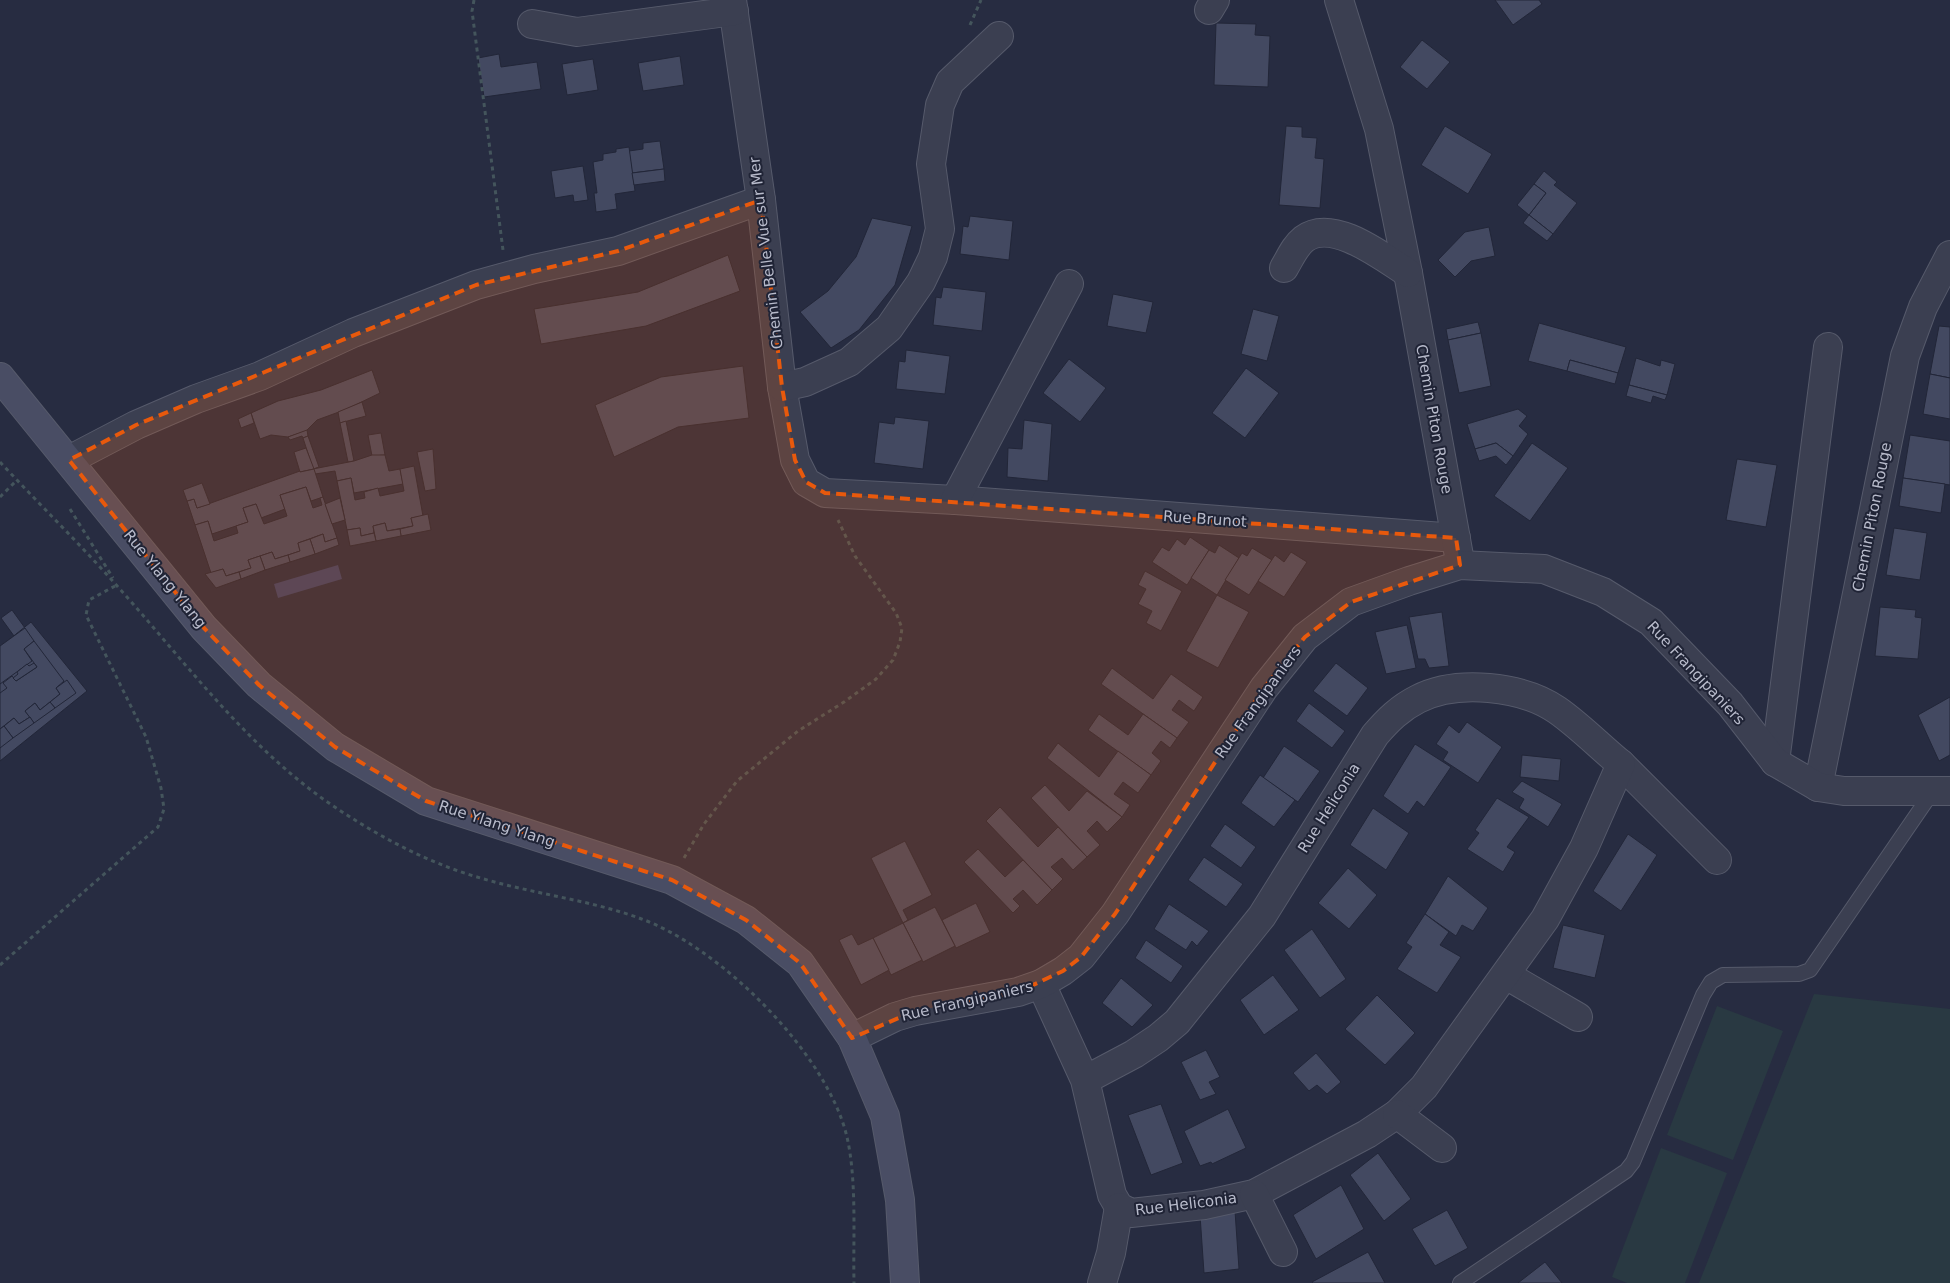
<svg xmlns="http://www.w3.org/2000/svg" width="1950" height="1283" font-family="'DejaVu Sans',sans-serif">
<rect width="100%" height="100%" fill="#272c41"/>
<g fill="#293942">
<path d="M1814 994 1950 1009V1283H1699Z"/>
<path d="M1717 1006 1783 1031 1733 1160 1667 1135Z"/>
<path d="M1661 1148 1727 1173 1685 1283H1627L1612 1277Z"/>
</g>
<path fill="#3b4368" d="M338 565 342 579 278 598 274 584Z"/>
<g fill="#434961" stroke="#222638">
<path d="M1495 0H1539L1542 4 1513 25Z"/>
<path d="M1216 23 1256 24 1255 35 1270 36 1268 87 1214 85Z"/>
<path d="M1422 40 1450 62 1427 89 1400 67Z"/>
<path d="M499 54 501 67 537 62 541 89 484 97 478 58Z"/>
<path d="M680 56 684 85 643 91 638 63Z"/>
<path d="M593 59 598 90 567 95 562 64Z"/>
<path d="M1286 126 1302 127V137L1317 138 1315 158 1324 159 1320 208 1279 205Z"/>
<path d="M1445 126 1492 154 1468 194 1421 165Z"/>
<path d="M660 141 664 169 632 173 629 151 643 149V143Z"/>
<path d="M629 147 635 191 615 194 617 209 596 212 594 193H597L593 162 603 160V154L616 152V149Z"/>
<path d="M583 166 588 200 574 202 573 195 555 198 551 171Z"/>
<path d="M664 169 665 181 634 185 632 173Z"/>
<path d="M1544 171 1557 182 1554 185 1577 203 1553 234 1529 215 1546 193 1534 184Z"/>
<path d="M1534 184 1546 193 1529 215 1517 205Z"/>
<path d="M1529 215 1553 234 1547 241 1523 223Z"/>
<path d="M970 216 1013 221 1009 260 960 254 963 226 968 227Z"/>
<path d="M872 218 912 226 895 285 859 330 831 348 800 312 828 291 856 257Z"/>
<path d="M1489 227 1495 256 1471 261 1455 277 1438 260 1465 232Z"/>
<path d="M728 255 740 291 646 326 541 344 534 309 638 292Z"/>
<path d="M943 287 986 292 982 331 933 325 936 297 941 298Z"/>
<path d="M1113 294 1153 302 1146 333 1107 326Z"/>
<path d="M1253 309 1279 316 1267 361 1241 354Z"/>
<path d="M1478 322 1481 333 1448 340 1446 329Z"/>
<path d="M1539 323 1626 347 1618 373 1570 360 1567 371 1528 361Z"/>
<path d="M1939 326 1950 327V378L1930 374Z"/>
<path d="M1481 333 1491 386 1459 393 1448 340Z"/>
<path d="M906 350 950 356 945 394 896 389 899 361 905 362Z"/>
<path d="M1636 358 1660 366 1661 360 1675 364 1667 395 1629 385Z"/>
<path d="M1069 359 1106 388 1080 422 1043 393Z"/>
<path d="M1570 360 1618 373 1615 384 1567 371Z"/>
<path d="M743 366 749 418 678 427 614 457 595 405 661 377Z"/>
<path d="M1246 368 1279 393 1245 438 1212 413Z"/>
<path d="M372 370 380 393 347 409 317 420 306 431 288 437 271 435 260 439 251 413 278 401 321 390Z"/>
<path d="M1930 374 1950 378V419L1923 414Z"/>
<path d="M1629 385 1667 395 1665 400 1653 396 1651 403 1626 396Z"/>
<path d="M362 402 366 416 340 423 338 412Z"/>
<path d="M1518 409 1527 416 1519 426 1528 434 1513 456 1496 443 1475 449 1467 424Z"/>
<path d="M251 413 254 423 241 428 238 419Z"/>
<path d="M895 417 929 421 923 469 874 463 879 422 894 424Z"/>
<path d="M1024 420 1052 424 1048 481 1007 477 1008 448 1022 449Z"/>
<path d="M346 421 354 461 348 462 340 423Z"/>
<path d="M307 430 308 436 303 438 302 436 290 440 288 437Z"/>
<path d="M381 433 385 455 372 456 368 435Z"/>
<path d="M1910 435 1950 441V485L1903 478Z"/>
<path d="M308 436 319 467 313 469 303 438Z"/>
<path d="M1496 443 1513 456 1506 465 1496 456 1479 461 1475 449Z"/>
<path d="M1532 443 1568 468 1530 521 1494 496Z"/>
<path d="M306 448 314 469 300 472 294 452Z"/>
<path d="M433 449 436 489 425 491 417 452Z"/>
<path d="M372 455H385L389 471 400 469 403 484 354 493 351 478 337 481 335 471 315 474 313 469 354 461Z"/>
<path d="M1737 459 1777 465 1766 527 1726 520Z"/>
<path d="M414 466 423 516 411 518 413 526 387 531 385 523 373 526 374 533 361 536 360 528 347 530 337 481 351 478 355 500 365 498 364 492 378 488 380 496 404 491 400 469Z"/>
<path d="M314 469 323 497 311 501 306 487 280 495 285 509 261 518 256 504 243 508 248 522 212 534 208 521 195 525 187 501 194 499 197 508 300 471V472Z"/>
<path d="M1903 478 1945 484 1941 513 1899 506Z"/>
<path d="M202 483 210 504 197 508 194 499 187 501 183 490Z"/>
<path d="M306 487 313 508 322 505 320 498 323 497 337 538 325 542 323 534 298 543 300 551 288 555 275 559 272 552 248 560 251 568 226 576 223 569 211 573 195 525 208 521 214 541 238 533 236 526 248 522 243 508 256 504 264 524 287 516 280 495Z"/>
<path d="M340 498 345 520 332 524 325 504Z"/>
<path d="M428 514 431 530 401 536 400 529 413 526 411 518Z"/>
<path d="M385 523 387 531 400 529 401 536 376 541 373 526Z"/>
<path d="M360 528 361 536 374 533 376 541 350 546 347 530Z"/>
<path d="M1894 528 1927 533 1920 580 1886 575Z"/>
<path d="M323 534 325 542 337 538 339 545 315 554 310 539Z"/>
<path d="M1190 537 1209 550 1187 585 1152 562 1162 547 1169 551 1177 539 1185 545Z"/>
<path d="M310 539 315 554 290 562 288 555 300 551 298 543Z"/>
<path d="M1219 545 1239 558 1217 595 1191 578 1209 550 1215 553Z"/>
<path d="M1252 548 1272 560 1249 595 1225 580 1242 553 1247 556Z"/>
<path d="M272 552 275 559 288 555 290 562 265 570 260 556Z"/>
<path d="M1291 552 1307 562 1284 597 1258 581 1275 555 1284 562Z"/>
<path d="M260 556 265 570 241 579 239 572 251 568 248 560Z"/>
<path d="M223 569 226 576 239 572 241 579 216 588 205 574Z"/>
<path d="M1145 571 1182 591 1161 631 1146 623 1152 611 1138 604 1146 589 1138 585Z"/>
<path d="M1217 595 1249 612 1218 668 1186 651Z"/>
<path d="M1880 607 1916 610 1915 617 1922 618 1918 659 1875 656Z"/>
<path d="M12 610 25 628 14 636 1 618Z"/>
<path d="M1442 612 1449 666 1429 668 1425 659H1418L1409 617Z"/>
<path d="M31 622 87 691 0 761V647Z"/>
<path d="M1407 625 1416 668 1386 674 1375 632Z"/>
<path d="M25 628 34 641 24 649 32 661 0 684V646Z"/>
<path d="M34 641 64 681 56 688 60 694 40 710 35 703 25 711 30 717 19 724 14 718 0 729V693L7 688 3 683 12 676 16 681 37 667 24 649Z"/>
<path d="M34 663 37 667 16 681 13 678 18 674 17 672 27 664 29 666Z"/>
<path d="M1336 663 1368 688 1347 716 1313 691Z"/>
<path d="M1112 668 1153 699 1171 674 1203 697 1194 711 1179 700 1172 710 1189 722 1177 738 1101 684Z"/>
<path d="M67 680 76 693 55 708 50 702 60 694 56 688Z"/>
<path d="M1950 697V755L1939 761 1918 715Z"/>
<path d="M50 702 55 708 34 723 25 711 35 703 40 710Z"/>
<path d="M1309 703 1345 731 1332 748 1296 721Z"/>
<path d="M1099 714 1128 735 1143 714 1177 738 1170 748 1161 741 1152 753 1161 761 1151 775 1088 730Z"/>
<path d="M30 717 34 723 13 738 4 726 14 718 19 724Z"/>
<path d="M1467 722 1502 747 1478 783 1443 760 1448 752 1436 744 1449 725 1459 733Z"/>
<path d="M4 726 13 738 0 748V729Z"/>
<path d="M1058 743 1099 777 1118 751 1151 775 1138 793 1123 782 1114 794 1130 805 1122 817 1047 758Z"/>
<path d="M1415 744 1451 767 1424 807 1417 801 1408 814 1383 796Z"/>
<path d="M1284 746 1320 771 1298 802 1263 778Z"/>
<path d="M1522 755 1561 759 1559 781 1520 777Z"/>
<path d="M1260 775 1295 800 1274 827 1241 803Z"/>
<path d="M1522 781 1562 804 1548 827 1519 808 1524 799 1512 792Z"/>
<path d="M1045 785 1069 811 1087 791 1122 817 1107 832 1097 821 1087 831 1100 845 1087 857 1031 798Z"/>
<path d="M1497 798 1529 817 1507 847 1515 852 1503 872 1467 849 1479 833 1475 830Z"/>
<path d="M1000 807 1038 847 1058 827 1087 857 1073 870 1062 858 1051 867 1063 879 1052 890 986 821Z"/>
<path d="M1373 808 1409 833 1386 870 1350 845Z"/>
<path d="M1225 824 1256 847 1241 868 1210 846Z"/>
<path d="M1628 834 1657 855 1621 911 1593 891Z"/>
<path d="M905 841 932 895 903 910 908 920 903 923 871 858Z"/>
<path d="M978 849 1005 877 1023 860 1052 890 1037 905 1023 890 1013 899 1020 906 1013 913 964 862Z"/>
<path d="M1204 857 1243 884 1226 907 1188 880Z"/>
<path d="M1348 868 1377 895 1349 929 1318 903Z"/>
<path d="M1448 876 1488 908 1473 931 1462 925 1456 936 1425 914Z"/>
<path d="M976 903 990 932 956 948 942 920Z"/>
<path d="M1169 904 1209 931 1197 946 1192 941 1186 950 1154 929Z"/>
<path d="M935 907 955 946 923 962 903 923Z"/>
<path d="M1425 914 1449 932 1440 945 1461 957 1437 993 1397 969 1412 947 1406 943Z"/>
<path d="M903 923 922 960 891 975 873 938Z"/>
<path d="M1563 925 1605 935 1595 978 1553 968Z"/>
<path d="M1312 929 1346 979 1320 998 1284 950Z"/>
<path d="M852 934 858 945 873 938 889 970 861 985 839 940Z"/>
<path d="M1146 940 1183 966 1171 983 1135 958Z"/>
<path d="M1273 975 1299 1010 1264 1035 1240 1000Z"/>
<path d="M1121 978 1153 1005 1132 1027 1102 1003Z"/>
<path d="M1377 995 1415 1033 1385 1065 1345 1029Z"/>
<path d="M1206 1050 1220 1077 1209 1082 1216 1094 1200 1100 1181 1062Z"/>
<path d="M1316 1053 1341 1082 1327 1094 1317 1085 1309 1091 1293 1073Z"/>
<path d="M1161 1104 1183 1163 1151 1175 1128 1115Z"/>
<path d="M1228 1109 1246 1148 1212 1164 1211 1162 1200 1166 1184 1131Z"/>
<path d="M1378 1153 1411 1199 1384 1221 1350 1175Z"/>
<path d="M1341 1185 1364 1229 1316 1259 1293 1215Z"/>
<path d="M1447 1210 1468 1248 1435 1266 1412 1229Z"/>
<path d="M1235 1211 1239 1269 1204 1273 1200 1215Z"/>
<path d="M1368 1252 1385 1283H1313L1312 1282Z"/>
<path d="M1545 1262 1562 1283H1518Z"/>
</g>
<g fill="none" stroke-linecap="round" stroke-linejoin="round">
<defs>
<path id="lane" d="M1460 1283 1626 1171 1633 1162 1703 995 1711 982 1723 975 1799 974 1810 970 1933 791"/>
<g id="street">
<path d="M732 0 761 200 782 387 795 460 806 482 825 493 955 500 1456 538"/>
<path d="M1339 0 1379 129 1408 273 1459 556"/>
<path d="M1209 10 1215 0"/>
<path d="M532 24 577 32 734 11"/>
<path d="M1284 268C1290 258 1295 246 1304 239 1333 217 1384 258 1408 273"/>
<path d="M782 387 805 382 849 362 889 328 921 282 933 257 940 229 931 164 940 105 950 82 999 36"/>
<path d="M69 460 136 425 196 399 260 376 353 333 476 285 534 269 618 251 761 200"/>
<path d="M955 500 1069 284"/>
<path d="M1775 762 1828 347"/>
<path d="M1621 764 1717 860"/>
<path d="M1818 787 1905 356 1923 307 1950 255"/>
<path d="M1506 975 1578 1017"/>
<path d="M1041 984 1085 1080 1112 1195 1119 1207 1131 1213 1204 1205 1254 1194 1367 1134 1397 1114 1424 1087 1545 919 1584 848 1621 764C1600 747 1580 726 1557 710 1522 686 1457 679 1418 699 1400 708 1388 720 1375 735L1262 916 1177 1022 1158 1038 1134 1054 1085 1080"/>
<path d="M852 1038 895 1017 915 1011 1018 992 1041 984 1063 971 1081 957 1115 914 1264 688 1305 637 1351 602 1409 581 1460 565 1544 569 1603 592 1651 622 1730 704 1775 762 1818 787 1844 791H1950"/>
<path d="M1397 1114 1442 1148"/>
<path d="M1254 1194 1283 1252"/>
<path d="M1102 1283 1111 1253 1119 1207"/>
</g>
<path id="secondary" d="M0 377 204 628 259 685 335 747 426 801 672 880 746 920 800 963 852 1038 885 1116 900 1200 905 1283"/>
</defs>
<use href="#lane" stroke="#565a6b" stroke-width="16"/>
<use href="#street" stroke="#565a6b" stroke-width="30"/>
<use href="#secondary" stroke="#565a6b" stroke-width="30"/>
<g stroke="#44555c" stroke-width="3" stroke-dasharray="4 4" stroke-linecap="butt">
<path d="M474 0 472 11 503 250"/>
<path d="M970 25 981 0"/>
<path d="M0 462C39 504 80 544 118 587 190 667 254 757 347 815 389 842 436 866 484 879 535 894 589 900 639 918 719 946 827 1053 847 1137 857 1181 853 1238 854 1283"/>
<path d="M0 497 17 480"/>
<path d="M70 509 113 578"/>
<path d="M684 858 704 824 737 781 798 731 844 702 876 679 893 660 900 642 902 628 896 613 855 556 838 520"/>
<path d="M0 965 158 827 164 809 161 788 146 737 86 615 89 600 117 585 116 584"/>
</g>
<use href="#lane" stroke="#3b3f51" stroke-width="14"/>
<use href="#street" stroke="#3b3f51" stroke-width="28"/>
<use href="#secondary" stroke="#494d64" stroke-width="28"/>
</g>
<path fill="#e8590c" fill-opacity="0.2" stroke="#e8590c" stroke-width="4" stroke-dasharray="10 6" stroke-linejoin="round" d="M761 200 782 387 795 460 806 482 825 493 1456 538 1460 565 1351 602 1305 637 1264 688 1115 914 1081 957 1063 971 1018 992 915 1011 852 1038 800 963 746 920 672 880 426 801 335 747 259 685 204 628 69 460 136 425 476 285 618 251Z"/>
<g text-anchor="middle" stroke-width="4" stroke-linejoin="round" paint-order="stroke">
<g font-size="15" fill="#b8bbcb" stroke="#202436">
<text transform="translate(766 253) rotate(-97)" y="5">Chemin Belle Vue sur Mer</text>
<text transform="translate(1434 419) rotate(80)" y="5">Chemin Piton Rouge</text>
<text transform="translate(1872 517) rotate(-79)" y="5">Chemin Piton Rouge</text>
<text transform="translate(1205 519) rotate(4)" y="5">Rue Brunot</text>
<text transform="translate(165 579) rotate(51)" y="5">Rue Ylang Ylang</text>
<text transform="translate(1696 673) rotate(47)" y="5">Rue Frangipaniers</text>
<text transform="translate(1258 702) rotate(-54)" y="5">Rue Frangipaniers</text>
<text transform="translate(1329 808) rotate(-58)" y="5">Rue Heliconia</text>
<text transform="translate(497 824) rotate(18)" y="5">Rue Ylang Ylang</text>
<text transform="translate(967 1001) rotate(-13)" y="5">Rue Frangipaniers</text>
<text transform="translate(1186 1204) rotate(-7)" y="5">Rue Heliconia</text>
</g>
</g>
</svg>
